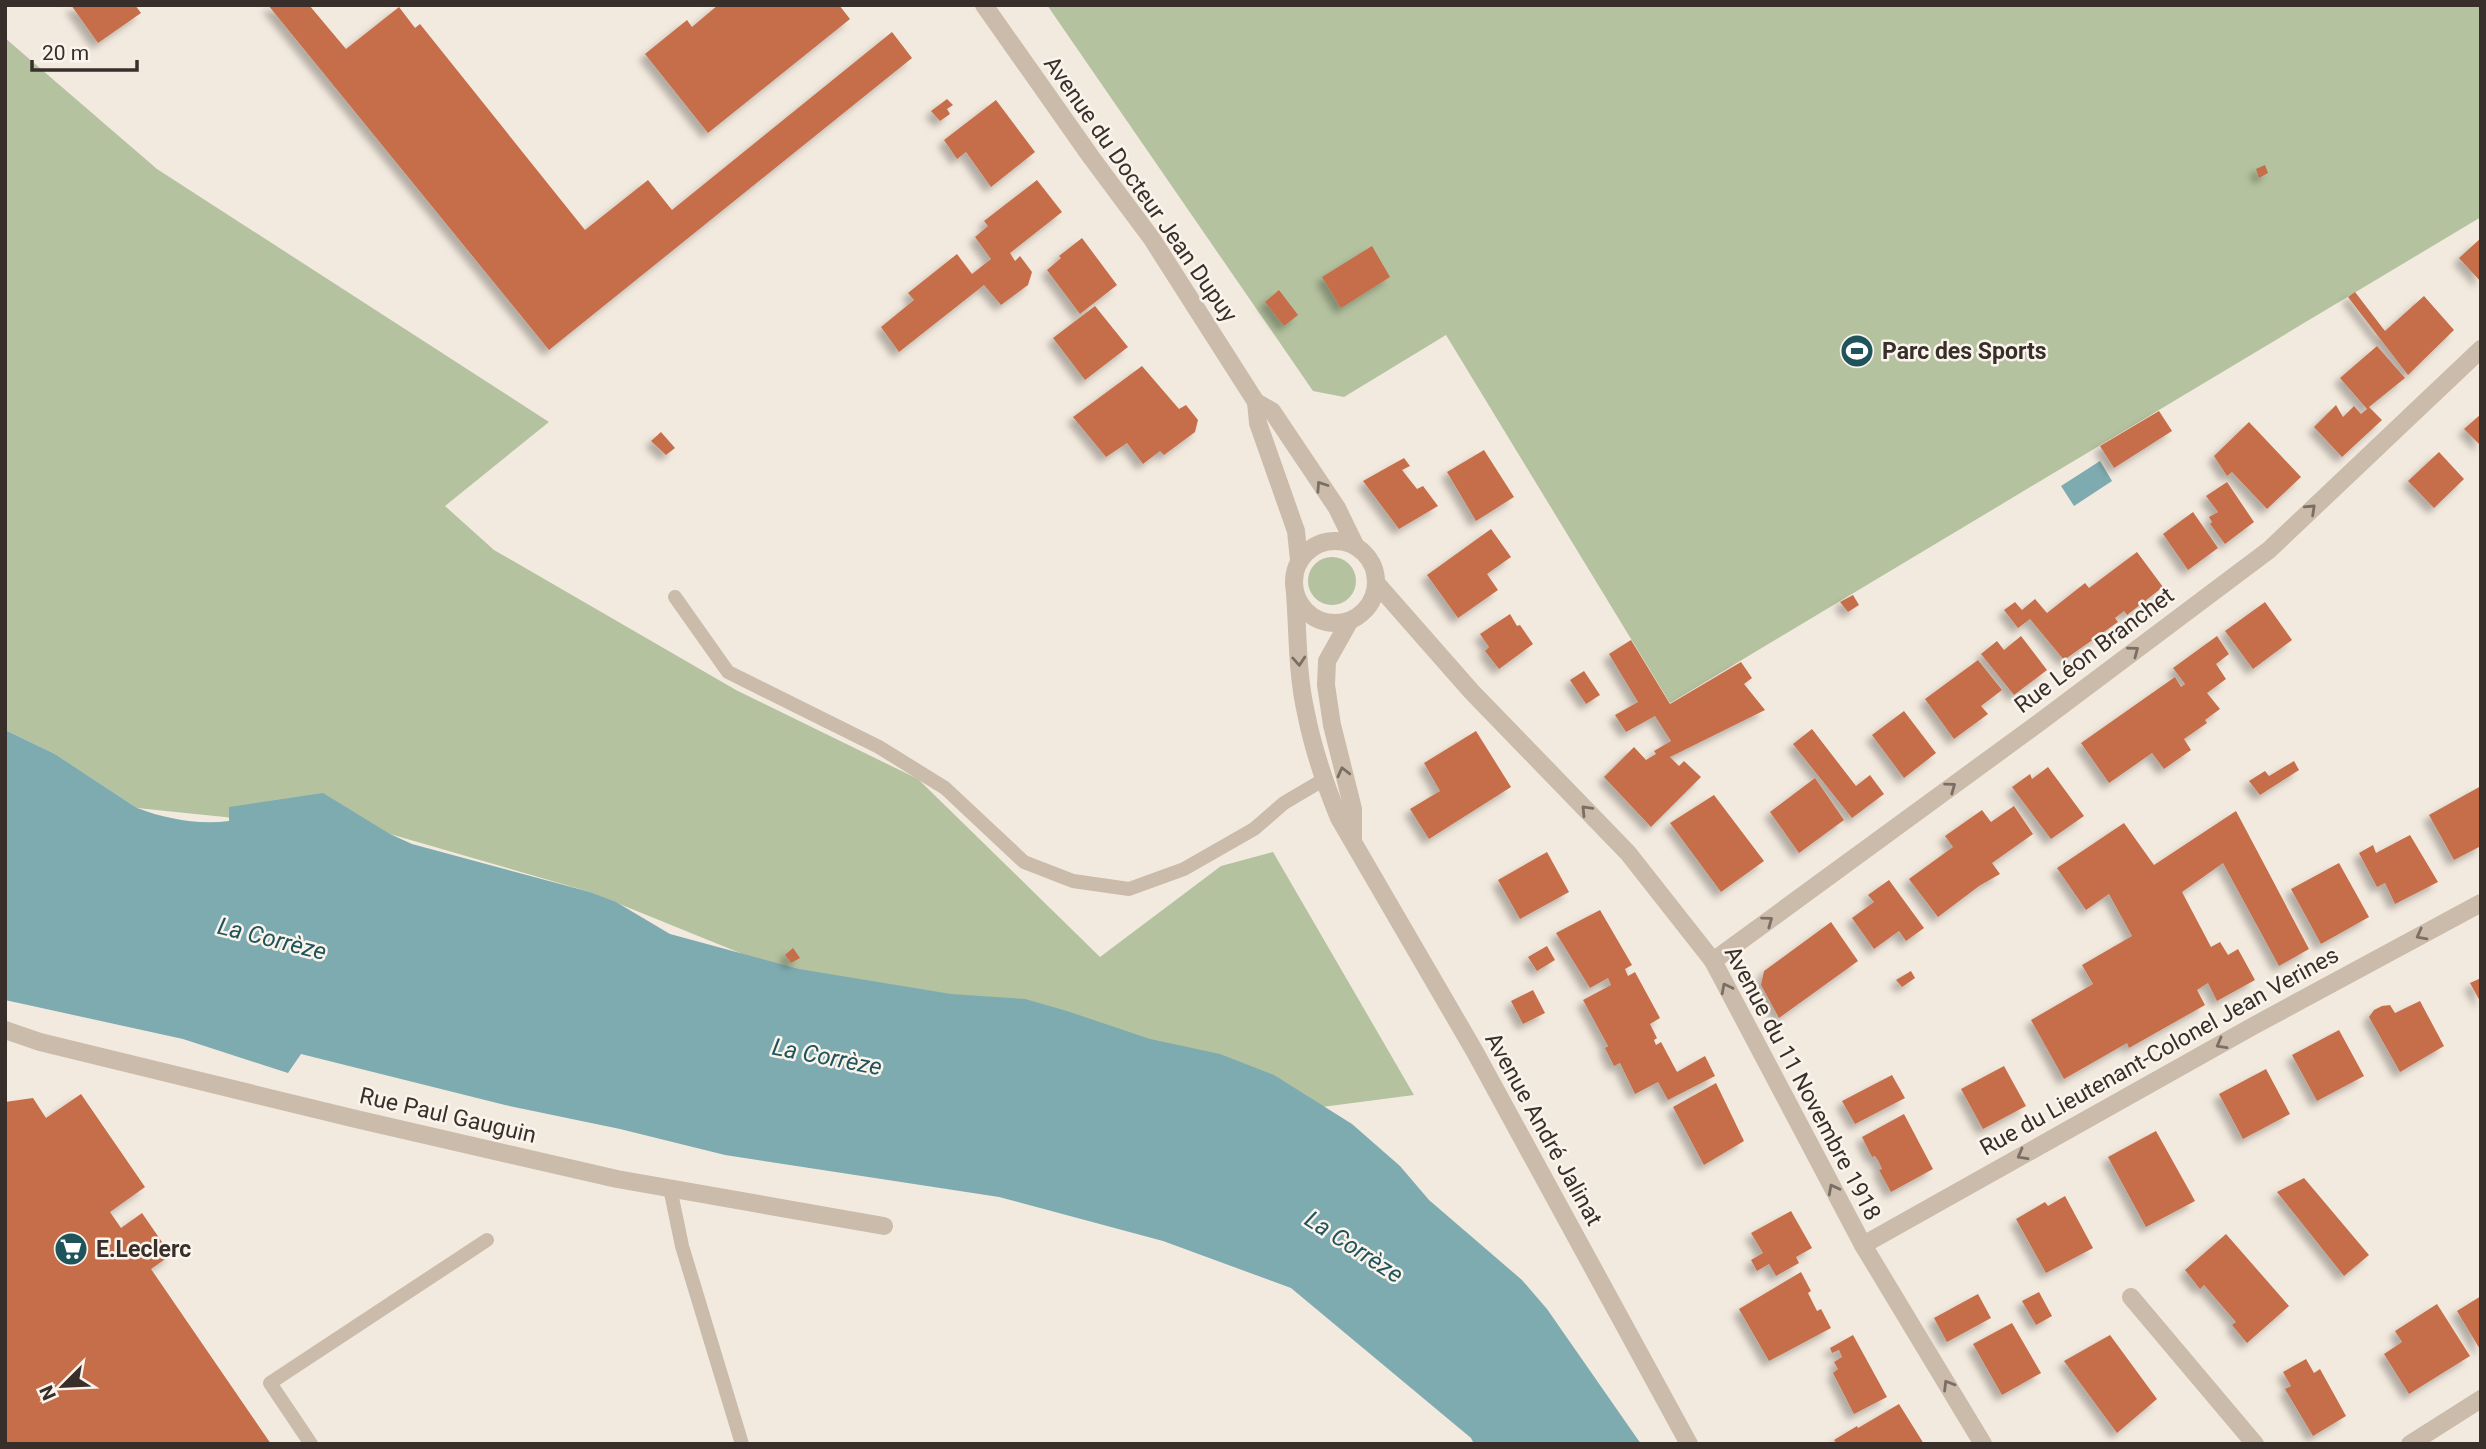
<svg xmlns="http://www.w3.org/2000/svg" width="2486" height="1449" font-family="Roboto,sans-serif">
<defs>
<filter id="shadow"><feDropShadow dx="-6" dy="6" stdDeviation="3.5" flood-color="#0004"/></filter>
</defs>
<rect width="100%" height="100%" fill="#f3eadf"/>
<g fill="#b4c29f">
<path d="M1047 5H2481V217L1670 703 1446 335 1344 397 1313 391Z"/>
<path d="M5 38 157 169 549 422 445 506 494 550 736 690 918 779 1100 957 1221 866 1273 852 1414 1095 1167 1127 590 892 390 834 137 808 55 754 5 730Z"/>
<circle cx="1332" cy="581" r="24"/>
</g>
<g fill="#7eabb0">
<path d="M2100 461 2112 481 2074 506 2061 486Z"/>
<path d="M5 730 55 754 137 808C166 819 198 825 229 821V807L323 793 390 834 412 844 590 892 616 902 670 934 799 969 951 994 1025 999 1067 1011 1150 1039 1220 1054 1274 1075 1352 1124 1400 1166 1429 1200 1522 1280 1547 1309 1641 1444H1474L1471 1438 1291 1288 1163 1241 999 1197 725 1155 620 1129 505 1105 301 1054 288 1073 183 1039 5 1000Z"/>
</g>
<g fill="#c56e4a" filter="url(#shadow)">
<path d="M71 5H135L141 13 98 43Z"/>
<path d="M268 5H309L346 49 399 7 415 28 420 24 585 230 648 180 672 210 892 32 912 58 549 350Z"/>
<path d="M718 5H839L850 19 708 133 645 54 687 20 692 27Z"/>
<path d="M947 99 953 105 947 109 950 114 940 121 931 111Z"/>
<path d="M996 100 1035 152 991 187 966 152 957 159 944 140Z"/>
<path d="M2265 165 2268 173 2259 178 2256 169Z"/>
<path d="M1037 180 1062 212 1010 253 1015 261 1020 256 1032 272 1028 285 1001 305 984 285 899 352 881 327 914 300 908 293 957 254 972 274 991 259 975 237 988 226 984 221Z"/>
<path d="M1082 238 1117 285 1080 314 1047 270 1061 258 1059 256Z"/>
<path d="M2481 238V282L2459 258Z"/>
<path d="M1372 246 1390 277 1341 308 1322 277Z"/>
<path d="M1279 290 1298 315 1284 326 1265 302Z"/>
<path d="M2355 292 2385 331 2424 296 2454 330 2408 375 2348 297Z"/>
<path d="M1095 306 1128 347 1085 380 1053 338Z"/>
<path d="M2377 346 2405 378 2369 407 2382 420 2342 457 2314 427 2336 405 2343 417 2354 406 2361 414 2367 409 2340 378Z"/>
<path d="M1142 366 1179 409 1186 405 1198 420 1195 432 1164 455 1160 451 1143 464 1127 443 1106 457 1073 417Z"/>
<path d="M2159 411 2172 431 2114 468 2100 446Z"/>
<path d="M2481 414V446L2464 429Z"/>
<path d="M2249 422 2301 477 2267 509 2232 472 2227 476 2214 456Z"/>
<path d="M661 432 675 448 666 455 651 441Z"/>
<path d="M1484 450 1514 497 1476 521 1447 472Z"/>
<path d="M2439 452 2464 479 2434 508 2408 481Z"/>
<path d="M1404 458 1410 466 1402 470 1417 489 1423 486 1438 506 1399 529 1363 481Z"/>
<path d="M2227 482 2254 522 2225 544 2210 524 2212 522 2209 517 2218 512 2206 496Z"/>
<path d="M2193 512 2218 548 2188 570 2163 534Z"/>
<path d="M1491 529 1511 557 1487 574 1498 590 1458 618 1427 575Z"/>
<path d="M2137 552 2163 587 2127 615 2124 611 2115 618 2118 622 2064 660 2030 619 2018 628 2004 610 2015 602 2022 610 2035 599 2047 613 2085 583 2089 588Z"/>
<path d="M1853 595 1859 605 1848 612 1840 602Z"/>
<path d="M2265 602 2292 640 2253 669 2225 631Z"/>
<path d="M1510 614 1517 626 1520 625 1533 644 1499 669 1485 651 1489 647 1480 634Z"/>
<path d="M2021 636 2047 670 2014 695 1981 654 1997 641 2004 650Z"/>
<path d="M2217 636 2229 654 2216 664 2226 679 2207 693 2220 709 2205 720 2207 723 2184 739 2191 750 2164 769 2152 753 2109 783 2081 743 2175 677 2181 687 2185 684 2173 668Z"/>
<path d="M1631 640 1670 704 1741 662 1752 678 1744 684 1765 710 1670 757 1679 766 1684 761 1701 777 1651 827 1604 777 1634 747 1646 760 1656 754 1654 751 1671 741 1655 716 1626 732 1615 715 1638 702 1609 654Z"/>
<path d="M1978 660 2002 690 1981 706 1988 714 1954 739 1925 699Z"/>
<path d="M1584 671 1600 695 1586 704 1570 680Z"/>
<path d="M1904 711 1936 753 1904 778 1872 735Z"/>
<path d="M1812 729 1856 786 1870 775 1884 794 1852 818 1793 744Z"/>
<path d="M1476 731 1511 787 1429 839 1410 809 1440 791 1424 763Z"/>
<path d="M2294 761 2299 770 2260 795 2249 781 2265 771 2269 776Z"/>
<path d="M2048 767 2084 816 2051 839 2012 787 2030 774 2032 779Z"/>
<path d="M1815 778 1844 820 1799 853 1770 812Z"/>
<path d="M2481 786V846L2454 860 2429 815Z"/>
<path d="M1714 795 1764 861 1721 892 1670 823Z"/>
<path d="M2014 806 2033 834 1992 863 2000 874 1979 886 1938 917 1909 879 1953 847 1945 836 1982 810 1991 822Z"/>
<path d="M2236 811 2309 949 2279 966 2223 863 2182 892 2211 947 2220 942 2228 955 2238 949 2255 980 2217 1001 2208 983 2197 990 2205 1005 2129 1048 2127 1043 2064 1079 2031 1020 2093 984 2082 965 2132 936 2109 894 2086 910 2057 868 2124 823 2154 865Z"/>
<path d="M2410 835 2438 882 2395 904 2385 883 2377 887 2359 853 2373 845 2376 853Z"/>
<path d="M1547 852 1569 892 1520 919 1498 880Z"/>
<path d="M2339 863 2369 917 2321 944 2291 889Z"/>
<path d="M1889 880 1924 928 1906 941 1899 931 1874 949 1852 918 1874 902 1868 895Z"/>
<path d="M1600 910 1632 965 1625 969 1628 976 1635 972 1660 1018 1650 1024 1657 1038 1654 1040 1656 1045 1661 1042 1677 1072 1705 1056 1715 1076 1668 1100 1658 1082 1635 1094 1620 1063 1614 1066 1605 1048 1608 1046 1583 1000 1611 985 1608 978 1590 988 1556 933Z"/>
<path d="M1831 922 1858 961 1779 1018 1761 985 1764 971Z"/>
<path d="M1547 946 1555 960 1537 971 1528 957Z"/>
<path d="M793 948 800 958 791 963 785 955Z"/>
<path d="M1911 971 1915 978 1902 987 1896 980Z"/>
<path d="M2481 978V1003L2470 983Z"/>
<path d="M1533 990 1545 1013 1523 1024 1511 1001Z"/>
<path d="M2420 1001 2444 1046 2400 1072 2369 1017 2374 1010 2382 1006 2390 1005 2395 1013Z"/>
<path d="M2339 1030 2364 1076 2317 1101 2292 1055Z"/>
<path d="M2004 1066 2026 1106 1983 1129 1961 1089Z"/>
<path d="M2266 1069 2290 1114 2243 1139 2219 1094Z"/>
<path d="M1892 1075 1905 1098 1855 1124 1842 1101Z"/>
<path d="M1716 1083 1744 1141 1704 1165 1673 1107Z"/>
<path d="M81 1094 145 1187 110 1212 121 1228 142 1213 171 1255 151 1269 271 1444H5V1102L33 1098 46 1118Z"/>
<path d="M1904 1114 1933 1169 1891 1192 1879 1170 1882 1169 1879 1162 1875 1156 1872 1157 1862 1137Z"/>
<path d="M2156 1131 2195 1201 2146 1227 2108 1157Z"/>
<path d="M2304 1178 2369 1255 2344 1276 2277 1192Z"/>
<path d="M2065 1196 2093 1248 2046 1273 2016 1219 2045 1202 2048 1206Z"/>
<path d="M1791 1211 1812 1248 1796 1257 1799 1263 1776 1276 1769 1264 1757 1271 1751 1260 1763 1253 1751 1233Z"/>
<path d="M2226 1234 2289 1306 2247 1343 2232 1325 2236 1322 2204 1285 2200 1289 2185 1270Z"/>
<path d="M1801 1272 1811 1291 1808 1293 1817 1311 1821 1309 1831 1328 1769 1361 1739 1309Z"/>
<path d="M2039 1292 2052 1316 2036 1325 2022 1301Z"/>
<path d="M1978 1294 1991 1318 1947 1342 1934 1318Z"/>
<path d="M2481 1296V1351L2457 1311Z"/>
<path d="M2437 1304 2470 1356 2409 1394 2384 1354 2402 1342 2395 1331Z"/>
<path d="M2012 1323 2041 1373 2002 1395 1973 1344Z"/>
<path d="M1853 1335 1887 1397 1854 1414 1833 1373 1838 1369 1834 1362 1842 1357 1839 1350 1832 1353 1830 1348Z"/>
<path d="M2110 1335 2157 1399 2117 1433 2064 1361Z"/>
<path d="M2306 1359 2314 1373 2320 1369 2346 1416 2313 1436 2285 1389 2291 1386 2283 1372Z"/>
<path d="M1899 1404 1924 1444H1837L1834 1440 1857 1426 1858 1428Z"/>
</g>
<g fill="none" stroke-linecap="round" stroke-linejoin="round">
<g stroke="#cbbbaa" stroke-width="14">
<path d="M675 597 728 672 879 747 945 788 1024 862 1073 881 1129 889 1184 869 1254 829 1284 803 1323 780"/>
<path d="M670 1188 682 1246 742 1444"/>
<path d="M311 1444 270 1383 487 1240"/>
</g>
<g stroke="#cbbbaa" stroke-width="18">
<path d="M1713 961 2040 722 2269 550 2481 349"/>
<path d="M5 1030 40 1042 356 1119 617 1179 884 1226"/>
<path d="M1863 1245 2255 1025 2481 903"/>
<path d="M2131 1297 2255 1444"/>
<path d="M2410 1444 2481 1399"/>
</g>
<g stroke="#cbbbaa" stroke-width="18">
<path d="M984 5 1091 157 1152 239 1256 402 1258 423 1296 531 1299 560"/>
<path d="M1256 402 1272 411 1337 508 1355 545"/>
<circle cx="1335" cy="582" r="41"/>
<path d="M1377 584 1471 691 1628 853 1713 961 1863 1245 1983 1444"/>
<path d="M1295 593C1298 633 1297 674 1306 713 1313 749 1325 784 1339 818L1475 1052 1689 1444"/>
<path d="M1349 622 1327 661 1326 685 1332 725 1353 809V839"/>
</g>
</g>
<defs><path id="oneway-chevron" d="M-2-3.5L2.5 0L-2 3.5" fill="none" stroke-width="1.6" stroke-linecap="round" stroke-linejoin="round" transform="scale(1.75)"/></defs>
<g stroke="#7b6e64">
<use href="#oneway-chevron" transform="translate(1321 486) rotate(-124)"/>
<use href="#oneway-chevron" transform="translate(2311 509) rotate(-43)"/>
<use href="#oneway-chevron" transform="translate(2134 651) rotate(-37)"/>
<use href="#oneway-chevron" transform="translate(1299 661) rotate(86)"/>
<use href="#oneway-chevron" transform="translate(1343 772) rotate(-104)"/>
<use href="#oneway-chevron" transform="translate(1951 787) rotate(-36)"/>
<use href="#oneway-chevron" transform="translate(1586 810) rotate(-134)"/>
<use href="#oneway-chevron" transform="translate(1768 921) rotate(-36)"/>
<use href="#oneway-chevron" transform="translate(2421 935) rotate(152)"/>
<use href="#oneway-chevron" transform="translate(1726 988) rotate(-117)"/>
<use href="#oneway-chevron" transform="translate(2221 1044) rotate(151)"/>
<use href="#oneway-chevron" transform="translate(2022 1155) rotate(151)"/>
<use href="#oneway-chevron" transform="translate(1833 1189) rotate(-118)"/>
<use href="#oneway-chevron" transform="translate(1948 1385) rotate(-121)"/>
</g>
<defs>
<symbol id="stadium-disc" viewBox="-11 -11 22 22"><circle r="9.5" fill="#1f545b" stroke="#faf4ec"/><path d="M0-5a6.5 5 0 1 0 0 10a6.5 5 0 1 0 0-10ZM-3.5-1.8h7v3.6h-7Z" fill="#fff"/></symbol>
<symbol id="supermarket-disc" viewBox="-11 -11 22 22"><circle r="9.5" fill="#1f545b" stroke="#faf4ec"/><path d="M-6-5.5h2.5l.6 2H6L4.5 2H-2.5L-4.4-4H-6ZM-1.5 3.2a1.3 1.3 0 1 0 .1 0ZM3 3.2a1.3 1.3 0 1 0 .1 0Z" fill="#fff"/></symbol>
</defs>
<g fill-rule="evenodd">
<use href="#stadium-disc" x="1838" y="332" width="38" height="38"/>
<use href="#supermarket-disc" x="52" y="1230" width="38" height="38"/>
</g>
<g text-anchor="middle" stroke-width="5" stroke-linejoin="round" paint-order="stroke">
<g font-size="23" fill="#392f2a" stroke="#faf4ec">
<text transform="translate(1141 189) rotate(55)" y="8">Avenue du Docteur Jean Dupuy</text>
<text transform="translate(2094 650) rotate(-37)" y="8">Rue Léon Branchet</text>
<text transform="translate(2159 1051) rotate(-29)" y="8">Rue du Lieutenant-Colonel Jean Verines</text>
<text transform="translate(1803 1083) rotate(62)" y="8">Avenue du 11 Novembre 1918</text>
<text transform="translate(448 1115) rotate(13)" y="8">Rue Paul Gauguin</text>
<text transform="translate(1544 1129) rotate(61)" y="8">Avenue André Jalinat</text>
</g>
<g font-size="23" font-weight="bold" fill="#392f2a" stroke="#faf4ec" text-anchor="start">
<text x="1882" y="359">Parc des Sports</text>
<text x="96" y="1257">E.Leclerc</text>
</g>
<g font-size="24" font-style="italic" fill="#1f545b" stroke="#faf4ec">
<text transform="translate(272 939) rotate(14)" y="8">La Corrèze</text>
<text transform="translate(827 1057) rotate(11)" y="8">La Corrèze</text>
<text transform="translate(1354 1247) rotate(33)" y="8">La Corrèze</text>
</g>
</g>
<rect width="2486" height="1449" fill="none" stroke="#392f2a" stroke-width="14"/>
<g transform="translate(63 1386) rotate(246)" stroke="#faf4ec" stroke-width="5" paint-order="stroke">
<path d="M0-5L12 26L0 18L-12 26Z" fill="#392f2a"/>
<text y="-10" font-size="19" font-weight="bold" text-anchor="middle" fill="#392f2a">N</text>
</g>
<path d="M32 60v10h105v-10" fill="none" stroke="#392f2a" stroke-width="3.5"/>
<text x="42" y="60" font-size="21" fill="#392f2a" stroke="#faf4ec" stroke-width="5" paint-order="stroke">20 m</text>
</svg>
